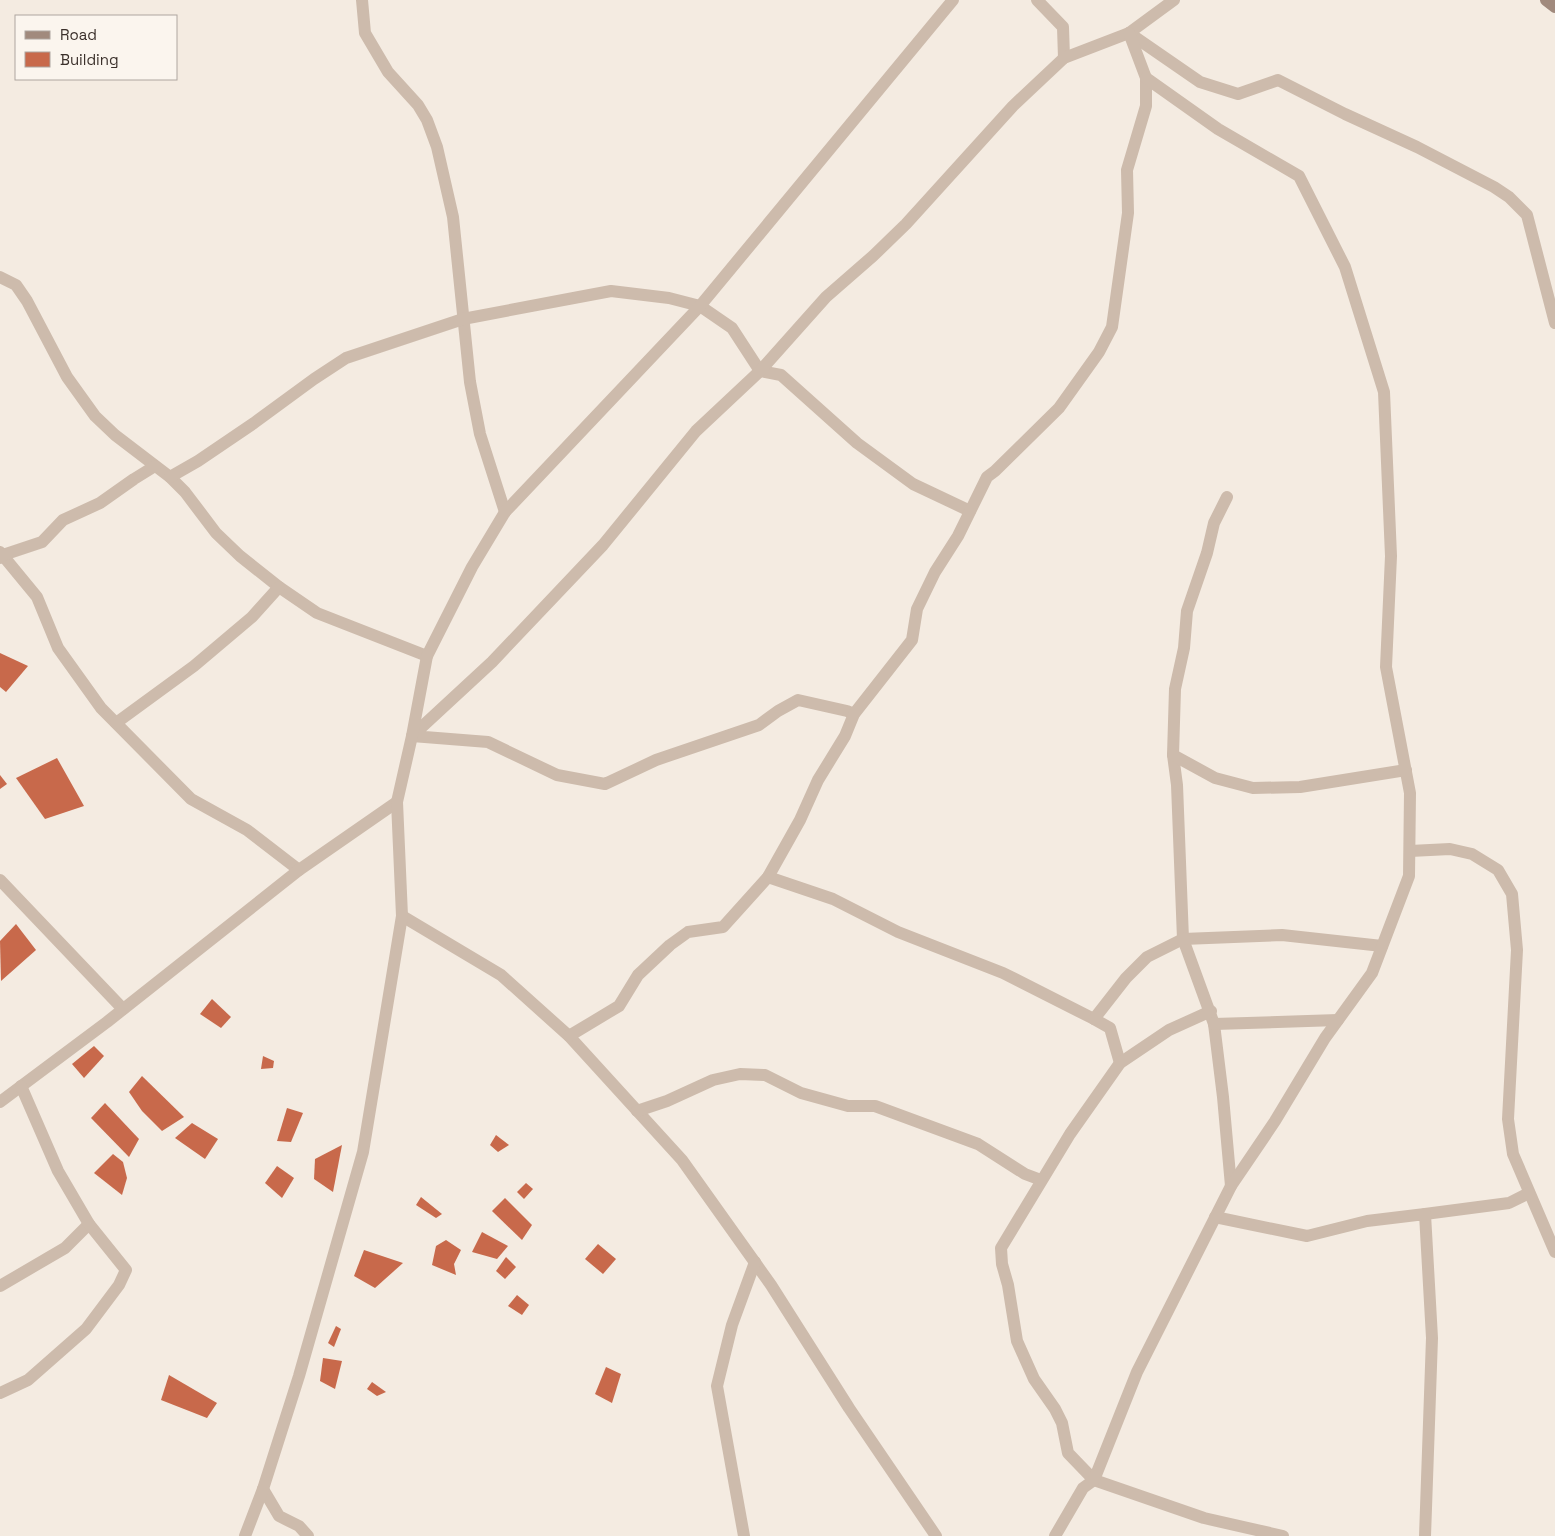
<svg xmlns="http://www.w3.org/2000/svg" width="1555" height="1536" font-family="'Space Grotesk',sans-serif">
<rect width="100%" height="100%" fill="#f4ebe1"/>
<g fill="#c8694b">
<path d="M0 653 28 666 6 692 0 687Z"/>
<path d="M57 758 84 806 45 819 16 778Z"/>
<path d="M0 775 7 784 0 789Z"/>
<path d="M16 924 36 950 1 981 0 941Z"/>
<path d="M212 999 231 1017 221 1028 200 1014Z"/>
<path d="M94 1046 104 1056 84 1078 72 1064Z"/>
<path d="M263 1056 274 1061 273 1068 261 1069Z"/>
<path d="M142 1076 184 1117 162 1131 142 1111 129 1092Z"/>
<path d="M105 1103 139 1139 129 1157 91 1118Z"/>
<path d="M287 1108 303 1113 291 1142 277 1141Z"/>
<path d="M192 1123 218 1139 205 1159 175 1138Z"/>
<path d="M496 1135 509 1145 498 1152 490 1145Z"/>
<path d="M342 1145 333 1192 314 1179 315 1159Z"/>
<path d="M113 1154 123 1162 127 1178 122 1195 94 1173Z"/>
<path d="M277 1166 294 1178 282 1198 265 1183Z"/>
<path d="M526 1183 533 1189 524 1199 517 1192Z"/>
<path d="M421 1197 442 1214 436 1218 416 1205Z"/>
<path d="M505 1198 532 1225 522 1240 492 1211Z"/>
<path d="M482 1232 508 1246 497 1259 472 1252Z"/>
<path d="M446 1240 461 1250 454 1264 456 1275 432 1265 436 1246Z"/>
<path d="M598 1244 616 1259 603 1274 585 1259Z"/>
<path d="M364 1250 403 1263 375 1288 354 1276Z"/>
<path d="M506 1257 516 1267 505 1279 496 1271Z"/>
<path d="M517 1295 529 1305 522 1315 508 1306Z"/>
<path d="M336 1326 341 1329 334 1347 328 1343Z"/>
<path d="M323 1358 342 1361 335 1389 320 1381Z"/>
<path d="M606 1367 621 1374 612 1403 595 1394Z"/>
<path d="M169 1375 217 1403 207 1418 161 1400Z"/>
<path d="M372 1382 386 1392 377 1396 367 1389Z"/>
</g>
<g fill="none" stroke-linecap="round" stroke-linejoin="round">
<g stroke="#cdbbac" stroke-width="12">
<path d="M362 0 365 33 388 72 418 105 427 120 437 147 453 217 470 382 480 434 505 512"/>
<path d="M1037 0 1063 27 1064 58"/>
<path d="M1129 33 1200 82 1238 94 1278 80 1345 114 1417 147 1494 187 1509 197 1527 215 1555 323"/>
<path d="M0 277 16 285 27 301 67 377 95 416 115 435 170 477 185 492 216 533 240 556 279 587 317 613 427 656"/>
<path d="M170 477 198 461 254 423 314 379 346 358 463 319 579 297 611 291 669 298 700 306 732 328 760 371 781 375 857 443 913 484 970 511"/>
<path d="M1227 497 1214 523 1207 553 1187 611 1184 648 1175 689 1173 755 1177 785 1183 939 1214 1024 1223 1097 1231 1186"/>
<path d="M0 552 37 597 58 648 101 708 191 799 247 830 299 870"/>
<path d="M0 558 3 555 42 542 63 520 100 503 134 479 155 466"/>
<path d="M854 714 847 711 798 700 778 711 759 725 656 760 605 784 557 775 488 742 412 736 492 662 603 545 696 431 760 371 826 297 873 256 906 224 1013 106 1064 58 1129 33 1174 0"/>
<path d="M116 723 194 666 252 617 279 587"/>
<path d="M1173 755 1215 778 1253 788 1300 787 1406 770"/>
<path d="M1410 851 1450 849 1472 854 1498 870 1512 894 1517 950 1508 1119 1513 1154 1555 1252"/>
<path d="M768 877 833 899 898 932 1003 973 1094 1019 1110 1028 1120 1063"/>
<path d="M0 880 123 1009"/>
<path d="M402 916 501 975 569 1036 682 1160 771 1285 849 1408 936 1536"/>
<path d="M1211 1011 1169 1030 1120 1063 1070 1134 1001 1248 1002 1264 1008 1285 1017 1341 1034 1379 1055 1409 1062 1423 1068 1453 1094 1480 1204 1518 1283 1536"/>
<path d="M1094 1019 1126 978 1147 957 1183 939 1282 935 1382 946"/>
<path d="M1214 1024 1338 1020"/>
<path d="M569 1036 619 1006 638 975 670 945 688 932 723 927 768 877 800 820 818 780 845 736 854 714 912 640 917 609 935 572 958 536 987 477 995 471 1059 408 1099 352 1112 327 1128 213 1127 170 1146 106V78L1129 33"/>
<path d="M0 1102 107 1022 299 870 397 802"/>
<path d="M637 1111 667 1101 713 1080 740 1074 765 1075 801 1093 848 1106H875L978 1144 1025 1174 1041 1180"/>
<path d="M1425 1214 1509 1203 1529 1193"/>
<path d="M1215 1217 1307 1236 1367 1221 1425 1214 1432 1338 1425 1536"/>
<path d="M0 1286 65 1248 89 1224"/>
<path d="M0 1393 28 1380 86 1329 119 1285 126 1270 89 1224 58 1171 21 1086"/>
<path d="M263 1489 279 1516 299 1526 308 1536"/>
<path d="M245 1536 263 1489 299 1376 363 1152 402 916 397 802 412 736 427 656 472 567 505 512 700 306 953 0"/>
<path d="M744 1536 717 1386 732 1325 755 1262"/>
<path d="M1055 1536 1083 1488 1094 1480 1137 1372 1231 1186 1275 1121 1325 1038 1372 973 1409 876 1410 793 1386 667 1391 556 1384 392 1345 267 1299 176 1218 129 1146 78"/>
</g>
<path stroke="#a18a7d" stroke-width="12" d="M1546 0 1555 7"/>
</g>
<rect x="15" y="15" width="162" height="65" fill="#fbf5ee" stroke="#aea6a0"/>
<rect x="25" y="31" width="25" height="8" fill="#a18a7d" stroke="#aea6a0"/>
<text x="60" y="40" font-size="15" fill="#3b302b">Road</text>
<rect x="25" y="52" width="25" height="15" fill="#c8694b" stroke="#aea6a0"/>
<text x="60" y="65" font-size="15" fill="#3b302b">Building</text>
</svg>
